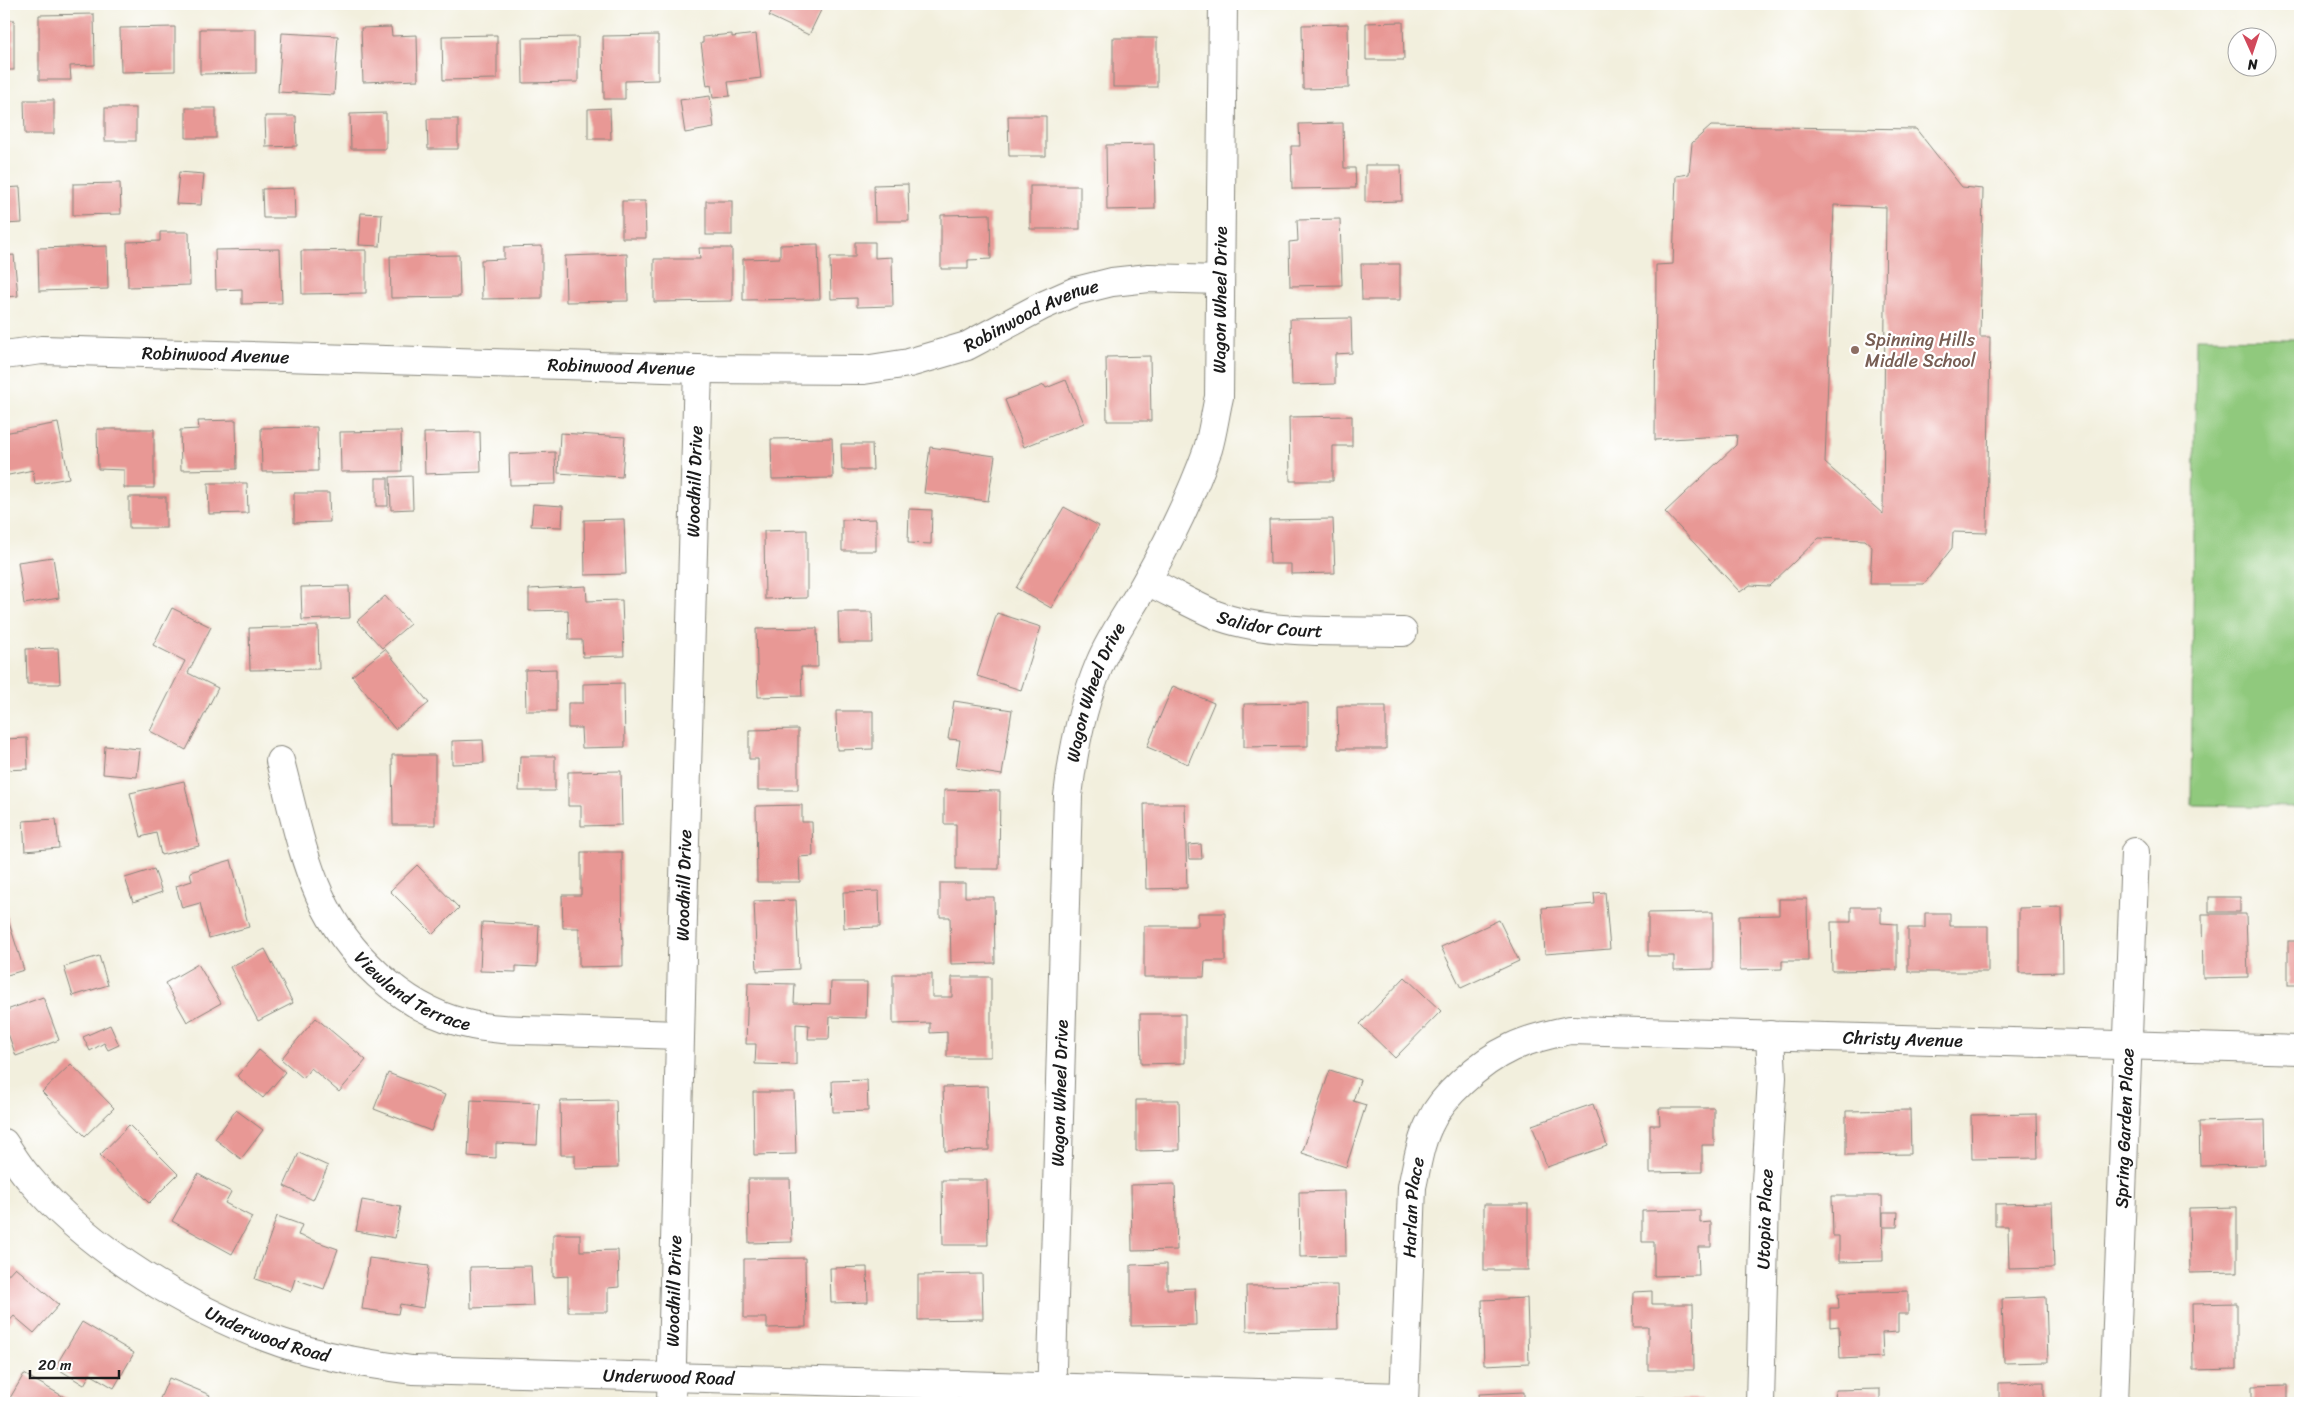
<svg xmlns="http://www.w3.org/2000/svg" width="2304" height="1407" font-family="Sriracha,sans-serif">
<rect width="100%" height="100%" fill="#fff"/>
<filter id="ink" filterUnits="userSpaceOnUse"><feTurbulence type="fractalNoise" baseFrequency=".02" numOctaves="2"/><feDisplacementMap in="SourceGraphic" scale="10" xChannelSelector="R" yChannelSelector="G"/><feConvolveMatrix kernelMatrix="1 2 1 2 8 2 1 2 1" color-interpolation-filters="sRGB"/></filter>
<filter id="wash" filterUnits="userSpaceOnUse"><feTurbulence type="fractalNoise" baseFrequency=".0096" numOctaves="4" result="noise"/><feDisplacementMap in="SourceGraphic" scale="20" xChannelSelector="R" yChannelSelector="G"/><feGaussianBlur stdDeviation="1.12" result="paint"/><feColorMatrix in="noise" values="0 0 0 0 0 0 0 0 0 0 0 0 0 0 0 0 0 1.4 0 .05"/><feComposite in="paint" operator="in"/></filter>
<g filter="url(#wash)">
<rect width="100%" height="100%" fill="#f2efdd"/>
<path fill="#90c97d" stroke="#56724c" d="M2196 338 2300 339V807L2191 805Z"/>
<g id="blocks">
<g fill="#e89895" fill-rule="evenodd">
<path d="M775 4H824L809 35 769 16Z"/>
<path d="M94 14 95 65 70 66 71 80H39V15Z"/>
<rect x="4" y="20" width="10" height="50"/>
<path d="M1403 22 1404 60H1366V23Z"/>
<path d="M1348 24 1349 88 1303 89 1302 25Z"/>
<path d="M175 27V71L121 72 120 28Z"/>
<path d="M391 27 392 36 417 35 418 80 363 82 361 28Z"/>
<path d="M200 29H256V73L200 74Z"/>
<path d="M282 33 338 36 334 95 278 92Z"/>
<path d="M732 34V37L756 34 761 78 728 82 730 96 713 98 711 85 707 86 701 43H703V37Z"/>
<path d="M497 35V79L443 80 442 36Z"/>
<path d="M658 35V80L625 81V99H604L603 36Z"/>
<path d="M578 37V82L523 83 522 38Z"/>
<rect x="1113" y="38" width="44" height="49"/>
<path d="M710 96 714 128 685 133 680 100Z"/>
<path d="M24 100H54V134H25Z"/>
<rect x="105" y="108" width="31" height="33"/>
<rect x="186" y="108" width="30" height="30"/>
<path d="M610 108 611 139H588V109Z"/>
<path d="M386 113V149H351L350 114Z"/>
<path d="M265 116H296L297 146 266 147Z"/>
<path d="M1008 116H1046V156H1009Z"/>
<path d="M427 119H458V149H428Z"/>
<path d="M1343 123 1344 168H1355L1356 188 1292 189 1291 146H1300L1299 124Z"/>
<path d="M1711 126 1916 129 1962 187 1983 189 1980 337H1990L1987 533 1953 532 1952 548 1924 584H1870L1872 546 1865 540 1819 538 1769 586 1750 585 1740 592 1665 512 1736 445 1737 435 1655 440 1656 265 1673 264 1676 176 1689 174 1692 143ZM1834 205 1886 207 1883 514 1825 463Z"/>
<path d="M1154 144 1155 209 1107 210 1106 145Z"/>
<path d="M1365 165H1401L1402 201 1365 202Z"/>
<path d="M179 172 204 174 201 205 176 204Z"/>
<path d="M120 183 121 214 73 215V184Z"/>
<path d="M908 184 909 221H875L874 185Z"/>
<rect x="1030" y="186" width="50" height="43"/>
<path d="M20 187 22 223 4 224V188Z"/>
<path d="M294 188 295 218H263L262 189Z"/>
<path d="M622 201H645L646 238H622Z"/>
<rect x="706" y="201" width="26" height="34"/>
<path d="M361 213 382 214 380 246 359 245Z"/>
<path d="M990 214 991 259 968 260V269H941V215Z"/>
<path d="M1340 219 1342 285 1290 286 1289 242 1298 241 1297 220Z"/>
<path d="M160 232H189L190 285 128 287 127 242 160 241Z"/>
<path d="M855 242H875V258L892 257 893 306 857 307V298L831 299 830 257H855Z"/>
<path d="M818 244 820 299 743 300V259L780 258V245Z"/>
<path d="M107 246 108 289 39 291 38 248Z"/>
<path d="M542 246V298L482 299 481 260 504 259V247Z"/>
<path d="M699 248H732V301L654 302V259H700Z"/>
<path d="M280 249 282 303 242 304V289L216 290 215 250Z"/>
<path d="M366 250V293L302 294 301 251Z"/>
<path d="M627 254 628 301 566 302 565 256Z"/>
<path d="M14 255 18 296 4 297V256Z"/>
<path d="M459 255 460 297 391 298 390 256Z"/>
<path d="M1361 264H1400V300H1362Z"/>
<path d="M1351 318 1352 353 1335 354V384L1292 385 1290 319Z"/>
<path d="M1150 356 1151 421H1107L1106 357Z"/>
<path d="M1066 380 1084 423 1024 447 1005 400 1044 385 1046 388Z"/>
<path d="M1352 416V446H1333V481H1290L1289 417Z"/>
<path d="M236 420 237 469 181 470 180 430 199 429 198 421Z"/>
<path d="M58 423 69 478 35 484 33 470 4 476V433Z"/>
<path d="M317 427 318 471 262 472 261 428Z"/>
<path d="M97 429H154V488H124V470L98 469Z"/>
<path d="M401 431 402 471 341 472 340 432Z"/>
<path d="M480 432 481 472 425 474 424 433Z"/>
<path d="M560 433 625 437 622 477 558 473Z"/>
<path d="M832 438 833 478 772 479 771 439Z"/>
<path d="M841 444H872L873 470H842Z"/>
<path d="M930 447 995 456 988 501 924 493Z"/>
<path d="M555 452 556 484 510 485 509 454Z"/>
<path d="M412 476 413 509 391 510 390 477Z"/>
<rect x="376" y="478" width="12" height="28"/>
<path d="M208 483H247L248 513 209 514Z"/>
<path d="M294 493H329L330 522 294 523Z"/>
<rect x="129" y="497" width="37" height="31"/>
<path d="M533 504 563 506 562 527 531 526Z"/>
<path d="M1064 507 1099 526 1051 608 1016 588Z"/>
<path d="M909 509 932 510 931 544 908 543Z"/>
<path d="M624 519 626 574 585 575 584 520Z"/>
<path d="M876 519V551H842V520Z"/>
<path d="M1333 519 1335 573 1291 574V564H1270L1269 520Z"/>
<path d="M807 530V598L765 599 764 531Z"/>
<path d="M53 557 59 598 24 604 18 562Z"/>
<path d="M349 586 350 618 302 620 301 587Z"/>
<path d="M586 586 587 601 622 600 624 656 583 657 582 640H569L568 610 529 611V589Z"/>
<path d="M385 596 410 624 382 648 357 621Z"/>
<path d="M172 608 211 627 188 673 218 688 186 750 150 731 185 661 153 645Z"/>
<path d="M838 612H872L873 643H839Z"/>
<path d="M997 613 1041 627 1021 690 977 676Z"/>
<path d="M318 626 319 669 250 670 249 628Z"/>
<path d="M817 628 818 667H801L802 696 758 697 756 629Z"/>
<path d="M58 648 60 684H27L26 649Z"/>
<path d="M385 649 429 703 395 729 352 676Z"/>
<path d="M556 669V711H526L525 670Z"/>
<path d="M624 683 625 747 582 748 581 728H568V703H583V684Z"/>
<path d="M1173 686 1214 703 1188 764 1147 747Z"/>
<path d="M954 701 1012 710 1002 775 956 768 960 740 948 739Z"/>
<path d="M1308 703V746L1244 747V704Z"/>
<path d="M1337 706H1386V749H1338Z"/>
<path d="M836 711H873V749L837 750Z"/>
<path d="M798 729V790H758V759H749V730Z"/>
<path d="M27 738 28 769 4 770V739Z"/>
<path d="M483 740 484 763 452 764V741Z"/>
<path d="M105 746 140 749 137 777 103 774Z"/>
<path d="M392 755H435V825H393Z"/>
<path d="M520 756H555V791H519Z"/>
<path d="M621 771 622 825 581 826V806H568V772Z"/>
<path d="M184 781 199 846 161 855 156 833 141 837 130 793Z"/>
<path d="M944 790 1000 791 999 869H956V824H944Z"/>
<path d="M1144 804H1185L1187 888 1146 889Z"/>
<path d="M802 805V822H812L813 856 799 857 800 882H757L756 806Z"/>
<path d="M56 819 59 848 25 851 23 821Z"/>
<path d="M1201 844 1202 859H1189L1188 845Z"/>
<path d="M581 852H622L623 966 579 967V928H563L562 895H581Z"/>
<path d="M231 860 249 927 209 938 200 903 182 908 176 886 192 881 190 872Z"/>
<path d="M417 865 459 908 433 934 390 891Z"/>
<path d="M154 869 162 892 133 902 125 878Z"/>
<path d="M940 883H965V897H994L995 963 951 964 950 917H940Z"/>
<path d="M879 891 880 927 844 928 843 892Z"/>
<path d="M1605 892 1610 949 1545 954 1542 908 1595 904 1594 893Z"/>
<rect x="2209" y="897" width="31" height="15"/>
<path d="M1779 899H1807L1808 961H1782V969L1740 970 1739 916 1779 915Z"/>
<path d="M796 900 799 969 757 971 754 901Z"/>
<path d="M4 907 24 970 4 976Z"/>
<path d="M1851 907H1881V923L1897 924V970L1832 971 1831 922H1851Z"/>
<path d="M2062 907 2063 972 2019 973V908Z"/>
<path d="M1713 912V969L1674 970V956H1648V913Z"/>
<path d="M1198 913H1225V961H1205L1204 977H1144V926H1198Z"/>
<path d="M1925 913H1950V926H1988V972H1908V928H1925Z"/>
<path d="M2202 914H2246L2248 977 2203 978Z"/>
<path d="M1499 920 1519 961 1461 988 1441 947Z"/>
<path d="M482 922 539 925 537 967 516 966V972L480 971Z"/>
<rect x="2288" y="941" width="12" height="44"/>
<path d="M265 949 293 1003 258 1021 230 967Z"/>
<path d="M99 956 108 985 73 996 64 967Z"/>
<path d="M198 964 221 1003 187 1022 165 983Z"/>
<path d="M893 974H932V997H952V977H991V1057H947V1032L930 1033V1023L893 1024Z"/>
<path d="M1405 977 1441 1011 1395 1058 1360 1024Z"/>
<path d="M831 982H867L866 1018 830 1017 829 1039H808L809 1025 796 1024V1065L755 1064 756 1044H746L748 983 795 984 794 1003 830 1004Z"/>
<path d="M43 997 59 1040 16 1056 4 1022V1011Z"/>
<path d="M1140 1014H1185V1063L1141 1064Z"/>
<path d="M316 1018 366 1060 339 1092 311 1068 303 1078 281 1059Z"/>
<path d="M110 1025 119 1045 108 1050 104 1043 90 1051 83 1037Z"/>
<path d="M259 1050 285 1072 263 1098 237 1076Z"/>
<path d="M71 1064 114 1108 85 1136 42 1092Z"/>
<path d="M1330 1070 1360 1080 1353 1101 1366 1105 1346 1167 1302 1153Z"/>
<path d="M388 1073 445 1095 431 1131 374 1109Z"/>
<path d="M867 1080 868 1111 833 1112 832 1081Z"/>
<path d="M988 1086 989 1150 945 1151 943 1087Z"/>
<path d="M753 1092H794L796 1154 754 1155Z"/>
<path d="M471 1100 539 1103 537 1145 496 1143V1158L468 1156Z"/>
<path d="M616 1100 618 1168 575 1169V1155H561L560 1101Z"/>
<path d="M1136 1100H1179L1180 1150 1136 1151Z"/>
<path d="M1593 1104 1607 1146 1547 1167 1532 1125Z"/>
<path d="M1659 1108H1714V1145H1702V1172L1650 1173V1125H1660Z"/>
<path d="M236 1110 263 1130 241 1159 215 1139Z"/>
<path d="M1910 1110 1911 1154 1846 1155V1111Z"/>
<path d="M2037 1114 2038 1158 1972 1159 1971 1115Z"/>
<path d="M2265 1120 2266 1165 2200 1166 2199 1122Z"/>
<path d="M129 1125 178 1174 149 1203 100 1155Z"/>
<path d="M299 1153 328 1166 313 1200 284 1186Z"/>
<path d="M198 1174 231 1192 225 1203 252 1217 232 1254 172 1221Z"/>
<path d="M748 1179H790L792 1242 749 1243Z"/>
<path d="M942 1180H987L988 1245H943Z"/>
<path d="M1175 1184 1177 1250 1132 1251 1131 1185Z"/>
<path d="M1345 1191 1346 1256 1300 1257 1299 1192Z"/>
<path d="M1832 1196H1882L1883 1261 1839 1262V1236H1833Z"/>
<path d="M362 1200 401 1207 395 1238 356 1231Z"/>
<path d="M2052 1203 2054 1268 2009 1269 2008 1226H1995V1204Z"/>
<rect x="1484" y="1204" width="44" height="66"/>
<path d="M2237 1207V1272L2190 1273 2189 1208Z"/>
<path d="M1700 1210V1223L1711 1222V1247H1698L1699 1275 1654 1276V1242H1642V1211Z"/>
<path d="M1883 1212H1898L1897 1227H1883Z"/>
<path d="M277 1216 302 1225 298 1235 338 1249 324 1289 295 1279 291 1291 255 1279Z"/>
<path d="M553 1234H580V1251L618 1250 619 1287 608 1288V1312H568V1276L553 1277Z"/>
<path d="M369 1258 429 1266 423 1308 400 1304 398 1314 362 1309Z"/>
<path d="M805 1258 806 1327 767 1328V1318H744V1259Z"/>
<path d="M1167 1264V1289L1195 1288 1196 1325 1131 1326V1265Z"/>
<path d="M531 1266 533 1306 471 1308 470 1267Z"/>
<path d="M15 1267 59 1305 34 1333 14 1316 4 1327V1279Z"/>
<path d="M867 1267 868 1302 831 1303 830 1268Z"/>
<path d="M982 1274 983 1319 918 1320V1275Z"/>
<path d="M1337 1285 1338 1329 1247 1331 1246 1286Z"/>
<path d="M1652 1291V1304H1693L1694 1370H1648V1327H1633L1634 1292Z"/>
<path d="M1908 1291V1314H1898V1332L1882 1333 1883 1357 1840 1359 1839 1326 1830 1327V1308H1839L1838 1293Z"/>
<path d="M2046 1297 2048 1362 2004 1363 2002 1299Z"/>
<path d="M1527 1298 1529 1363 1484 1365 1482 1300Z"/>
<path d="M2237 1303V1369L2193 1370 2192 1304Z"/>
<path d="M82 1322 134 1353 114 1388 90 1374 84 1385 55 1367Z"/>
<path d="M24 1374 66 1398 63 1403H20L10 1398Z"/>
<path d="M169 1378 210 1395 206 1403H158Z"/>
<path d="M2044 1382V1403H1999V1383Z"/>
<path d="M2288 1385V1403H2252V1386Z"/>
<path d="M1880 1389V1403H1836L1835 1390Z"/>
<path d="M1524 1392V1403H1480L1479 1394Z"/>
<rect x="1635" y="1399" width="67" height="4"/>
<path d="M2233 1400V1403H2189V1401Z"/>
</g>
</g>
</g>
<g filter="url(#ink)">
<use href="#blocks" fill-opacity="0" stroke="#87867c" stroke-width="1"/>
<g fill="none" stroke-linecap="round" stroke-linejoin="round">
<defs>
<g id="minor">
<path id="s1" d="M4 355 42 350 698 369 864 370 909 363 967 346 1042 306 1076 291 1112 282 1149 278 1220 280"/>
<path id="s2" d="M1147 581C1170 592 1193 605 1216 615 1268 636 1347 630 1403 632"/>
<path id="s3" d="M280 761C292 806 301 854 320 896 345 952 402 1008 463 1023 495 1031 526 1030 558 1031 598 1032 639 1034 679 1035"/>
<path id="s4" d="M4 1143C12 1155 19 1167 28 1177 88 1250 194 1313 282 1343 324 1357 368 1364 412 1370L1404 1397"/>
<path id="s5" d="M671 1403C680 1058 687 714 698 369"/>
<path id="s6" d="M1051 1403 1068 796C1073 750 1082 706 1100 663 1112 634 1132 608 1147 580 1170 539 1192 494 1208 449 1213 432 1215 414 1219 397L1223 4"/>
<path id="s7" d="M1404 1403 1412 1187C1417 1165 1420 1141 1431 1121 1438 1106 1450 1093 1462 1082 1496 1050 1524 1039 1570 1030L2300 1050"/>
<path id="s8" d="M1760 1403 1765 1199 1772 1077 1770 1035"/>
<path id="s9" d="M2114 1403 2135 852"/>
</g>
</defs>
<use href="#minor" stroke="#87867c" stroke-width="30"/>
<use href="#minor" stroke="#fff" stroke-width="28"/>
</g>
</g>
<circle fill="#8d6e63" stroke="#fff" stroke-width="2" cx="1855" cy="350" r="5"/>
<g text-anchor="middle" stroke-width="4.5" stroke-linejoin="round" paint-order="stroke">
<g font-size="18" fill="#1c1c1c" stroke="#fff">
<text dy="6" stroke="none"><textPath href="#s6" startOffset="1135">Wagon Wheel Drive</textPath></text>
<text dy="6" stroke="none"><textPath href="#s1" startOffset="1038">Robinwood Avenue</textPath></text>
<text dy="6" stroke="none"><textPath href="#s1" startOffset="212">Robinwood Avenue</textPath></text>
<text dy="6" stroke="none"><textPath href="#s1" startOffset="618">Robinwood Avenue</textPath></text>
<text dy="6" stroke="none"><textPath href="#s5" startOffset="922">Woodhill Drive</textPath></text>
<text dy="6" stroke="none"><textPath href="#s2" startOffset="132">Salidor Court</textPath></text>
<text dy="6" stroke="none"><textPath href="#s6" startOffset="715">Wagon Wheel Drive</textPath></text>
<text dy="6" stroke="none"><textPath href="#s5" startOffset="518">Woodhill Drive</textPath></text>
<text dy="6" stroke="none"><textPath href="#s3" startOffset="278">Viewland Terrace</textPath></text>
<text dy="6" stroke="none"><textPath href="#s7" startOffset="790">Christy Avenue</textPath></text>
<text dy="6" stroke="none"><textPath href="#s6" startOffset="310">Wagon Wheel Drive</textPath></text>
<text dy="6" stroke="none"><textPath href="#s9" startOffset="275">Spring Garden Place</textPath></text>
<text dy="6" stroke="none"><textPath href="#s7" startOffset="196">Harlan Place</textPath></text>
<text dy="6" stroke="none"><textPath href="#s8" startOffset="184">Utopia Place</textPath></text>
<text dy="6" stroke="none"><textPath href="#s5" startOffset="112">Woodhill Drive</textPath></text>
<text dy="6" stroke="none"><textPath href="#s4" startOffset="332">Underwood Road</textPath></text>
<text dy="6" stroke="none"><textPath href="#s4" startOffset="738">Underwood Road</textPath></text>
</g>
<g font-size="18" fill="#785e54" stroke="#fff" text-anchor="start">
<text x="1865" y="346">Spinning Hills<tspan x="1865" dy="21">Middle School</tspan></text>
</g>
</g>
<rect width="2304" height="1407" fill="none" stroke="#fff" stroke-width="20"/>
<g transform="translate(2252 52) rotate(177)"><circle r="24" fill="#ffffff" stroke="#a4a4a4"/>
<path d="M0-4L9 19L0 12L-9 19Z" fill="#d1495b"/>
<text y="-8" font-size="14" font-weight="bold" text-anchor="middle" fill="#1c1c1c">N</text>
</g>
<path d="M30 1370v8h89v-8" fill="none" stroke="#1c1c1c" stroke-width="2.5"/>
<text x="38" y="1370" font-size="15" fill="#1c1c1c" stroke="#ffffff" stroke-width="4" paint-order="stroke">20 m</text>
</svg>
